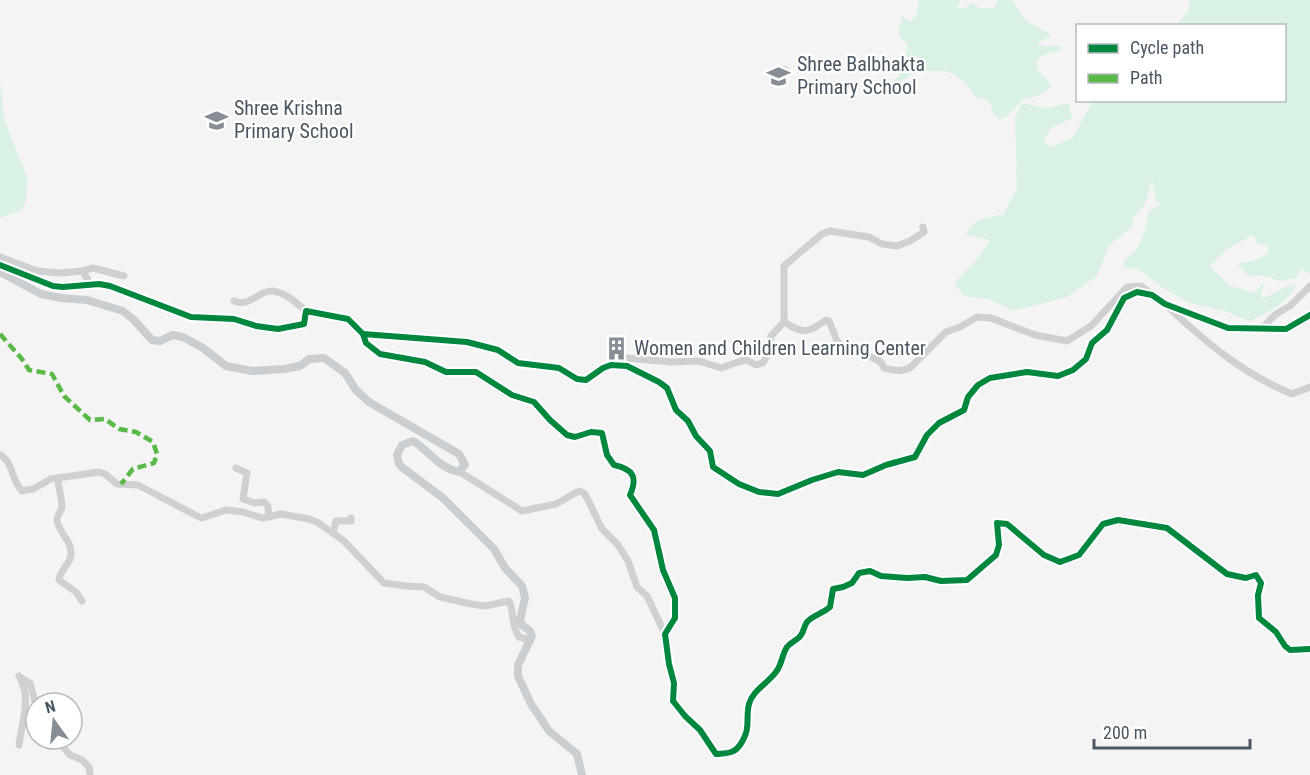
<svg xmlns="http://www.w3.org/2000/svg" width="1310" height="775" font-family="'Roboto Condensed',sans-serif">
<rect width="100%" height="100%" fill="#f4f4f4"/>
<path fill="#e6e5e6" d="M786 65 791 70 779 82 769 72 773 69Z"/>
<g fill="#d9f2e3">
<path d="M919 0H960L957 8H965L972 3 980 8H995L998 0H1012L1025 20 1050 34 1051 36 1039 42 1038 46H1061V50L1041 56 1036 61 1038 70 1052 86 1037 96 1022 100 1009 115 999 120 993 113 990 103 984 99 975 97 965 82 953 74 945 71H925L912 74 891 89 871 93V89C901 81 906 74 907 43 895 35 899 28 903 16L910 22 917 14Z"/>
<path d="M1189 0H1310V274L1301 269 1296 278 1279 281 1265 276 1247 275 1237 264 1256 260 1268 253 1267 245 1258 244 1253 235 1227 249 1210 266 1230 286 1243 289 1254 294 1264 282 1261 298C1276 295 1281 286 1296 284 1288 304 1269 311 1250 321L1222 310 1190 303 1166 290 1138 269 1124 268V260C1143 248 1145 231 1149 211L1161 205 1156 201 1152 180 1145 204 1133 219 1132 227 1109 245 1097 276 1067 297 1013 311 989 299 964 296 954 283 979 257 990 240 965 234 976 221 1003 214 1017 189 1015 119 1021 103 1047 108 1069 103 1072 118 1051 128 1043 142 1052 147 1073 137 1093 101 1284 100V26L1177 25 1190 8Z"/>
<path d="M0 82 4 119 27 177 26 201 21 210 0 218Z"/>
</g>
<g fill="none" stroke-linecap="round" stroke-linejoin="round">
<g stroke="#ced0d2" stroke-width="7">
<path d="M0 257 37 271 60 273 82 271 91 284"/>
<path d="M0 265 53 286 63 287 99 284 110 286 191 317 234 319 256 326 278 329 304 324 306 311 348 319 363 334 467 342 498 350 518 363 559 368 577 379 586 380 603 368 611 365 627 366 659 382 667 388 676 410 688 421 696 436 710 451 713 467 739 484 759 492 778 494 812 480 838 472 863 475 886 465 915 457 927 435 939 423 964 410 968 397 978 385 990 378 1027 372 1058 376 1073 370 1086 359 1092 343 1107 330 1124 298 1137 292 1152 295 1165 304 1228 328 1286 329 1310 315"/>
<path d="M82 271 93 268 124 276"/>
<path d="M234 301C250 308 258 290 273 291 286 293 297 303 306 311"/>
<path d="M1169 308C1208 344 1242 373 1292 394L1310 387"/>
<path d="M784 322C804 334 806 334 826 320L829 321 837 341 842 346 873 358 881 362 884 368C893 370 904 373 912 366L946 332 960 327 977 317 991 318 1035 335 1067 341 1091 326 1127 287 1141 286 1150 293"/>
<path d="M1261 329 1276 314 1290 306 1310 286"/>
<path d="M363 334 366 343 380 354 425 362 446 372H476L512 395 534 402 550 420 567 435 575 437 591 432 602 433 607 455 614 465C633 469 638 477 630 495L654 530 663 570 675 598V618L665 634 669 664 674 683 673 701 685 716 700 730 716 754C726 753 734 754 740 745 752 727 745 720 749 704 753 690 767 684 776 672 782 665 782 654 787 647 791 642 798 640 801 635 804 631 804 626 807 622 813 615 822 614 830 607L833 589 843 587 852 583 859 573 870 571 881 576 907 578 925 577 941 581 967 580 996 555 999 545 997 523 1007 524 1044 555 1060 562 1079 555 1103 524 1118 520 1167 528 1227 574 1246 578 1256 575 1261 583 1258 595 1259 618 1276 632 1285 646 1290 650 1310 649"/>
<path d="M611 365 615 357 672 362 699 361 721 368 741 361 747 360 756 365 763 363 767 356 771 336 784 322V266L822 234 830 231 869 237 882 244 897 246 910 241 924 232 923 227"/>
<path d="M0 455C13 461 11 480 22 491L33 489 51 479 99 472 105 474 117 484 138 485 199 517 202 518 226 510 243 512 262 518 281 514 309 519 317 522 344 541 384 583 406 586 424 587 440 597 471 604 485 606 509 601C515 613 510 623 519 637L531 640"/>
<path d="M236 468 247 473 243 499 255 503 264 502 268 506 269 517"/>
<path d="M460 472 522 511 556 504 579 491 584 493 588 500 602 529 618 545 628 561 637 587 647 596 665 634"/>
<path d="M58 478C58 488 62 498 62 507 61 512 57 515 57 520 58 532 72 540 71 555 70 565 60 569 59 580L76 592 82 601"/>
<path d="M333 533 336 521H351V518"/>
<path d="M19 676C32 698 22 721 19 745"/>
<path d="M21 678 30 683 36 705"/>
<path d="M56 739 70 755 82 760 89 767 90 775"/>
</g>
<path stroke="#caced1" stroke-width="8" d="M0 272 41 294 61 298 87 300 123 311 134 320 152 340 160 341 173 335 183 337 203 348 226 366 252 371 284 369 300 366 309 359 324 358 345 373 356 390 369 402 459 454 465 465 458 472C436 466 430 451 413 441L402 445 397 455 399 464 403 468 443 498 494 549 505 568 522 586 525 598 520 620 522 625 530 631 532 636 518 665V676L531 704 549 731 577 754 582 775"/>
<path stroke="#58b947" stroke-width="4.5" stroke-dasharray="9 4.5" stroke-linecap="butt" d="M0 334 22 359 29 370 52 374 64 396 90 420 105 419 119 429 136 432 153 442 157 454 154 463 133 469 121 484"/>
<defs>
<g id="cycleway">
<path d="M0 265 53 286 63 287 99 284 110 286 191 317 234 319 256 326 278 329 304 324 306 311 348 319 363 334 467 342 498 350 518 363 559 368 577 379 586 380 603 368 611 365 627 366 659 382 667 388 676 410 688 421 696 436 710 451 713 467 739 484 759 492 778 494 812 480 838 472 863 475 886 465 915 457 927 435 939 423 964 410 968 397 978 385 990 378 1027 372 1058 376 1073 370 1086 359 1092 343 1107 330 1124 298 1137 292 1152 295 1165 304 1228 328 1286 329 1310 315"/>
<path d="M363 334 366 343 380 354 425 362 446 372H476L512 395 534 402 550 420 567 435 575 437 591 432 602 433 607 455 614 465C633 469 638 477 630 495L654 530 663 570 675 598V618L665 634 669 664 674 683 673 701 685 716 700 730 716 754C726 753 734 754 740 745 752 727 745 720 749 704 753 690 767 684 776 672 782 665 782 654 787 647 791 642 798 640 801 635 804 631 804 626 807 622 813 615 822 614 830 607L833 589 843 587 852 583 859 573 870 571 881 576 907 578 925 577 941 581 967 580 996 555 999 545 997 523 1007 524 1044 555 1060 562 1079 555 1103 524 1118 520 1167 528 1227 574 1246 578 1256 575 1261 583 1258 595 1259 618 1276 632 1285 646 1290 650 1310 649"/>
</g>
</defs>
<use href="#cycleway" stroke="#fff" stroke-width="10"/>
<use href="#cycleway" stroke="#00873e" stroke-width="6"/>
</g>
<defs>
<symbol id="school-bare" viewBox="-9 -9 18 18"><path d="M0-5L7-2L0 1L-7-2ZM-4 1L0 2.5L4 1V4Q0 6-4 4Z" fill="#868d94" stroke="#fff" stroke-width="2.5" paint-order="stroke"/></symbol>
<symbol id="building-bare" viewBox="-9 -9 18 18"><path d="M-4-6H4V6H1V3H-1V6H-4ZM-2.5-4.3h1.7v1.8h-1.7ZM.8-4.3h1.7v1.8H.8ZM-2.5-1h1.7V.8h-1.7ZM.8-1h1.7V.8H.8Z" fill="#868d94" stroke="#fff" stroke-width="2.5" paint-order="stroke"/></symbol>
</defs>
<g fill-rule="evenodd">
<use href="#school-bare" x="762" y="60" width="33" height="33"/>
<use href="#school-bare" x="200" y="104" width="33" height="33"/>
<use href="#building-bare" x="600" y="332" width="33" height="33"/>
</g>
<g text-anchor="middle" stroke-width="4.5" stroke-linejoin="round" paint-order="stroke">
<g font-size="20" fill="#4a5661" stroke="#fff" text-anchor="start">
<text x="797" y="71">Shree Balbhakta<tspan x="797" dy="23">Primary School</tspan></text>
<text x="234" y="115">Shree Krishna<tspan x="234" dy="23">Primary School</tspan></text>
<text x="634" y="355">Women and Children Learning Center</text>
</g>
</g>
<rect x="1076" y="24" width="210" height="78" fill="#ffffff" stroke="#b7bbc0" stroke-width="1.5"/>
<rect x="1088" y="44" width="30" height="9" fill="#00873e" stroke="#b7bbc0" stroke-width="1.5"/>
<text x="1130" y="54" font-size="18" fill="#4a5661">Cycle path</text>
<rect x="1088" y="74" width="30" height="9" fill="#58b947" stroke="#b7bbc0" stroke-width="1.5"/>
<text x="1130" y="84" font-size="18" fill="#4a5661">Path</text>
<g transform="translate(54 721) rotate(345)"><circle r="28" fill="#ffffff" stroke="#b7bbc0" stroke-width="1.5"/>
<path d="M0-4.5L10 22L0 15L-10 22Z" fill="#868d94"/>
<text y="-9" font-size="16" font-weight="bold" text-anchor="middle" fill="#4a5661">N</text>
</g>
<path d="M1094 739v9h156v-9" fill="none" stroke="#4a5661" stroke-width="3"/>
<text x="1103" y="739" font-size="18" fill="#4a5661" stroke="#ffffff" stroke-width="4.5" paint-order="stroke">200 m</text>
</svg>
